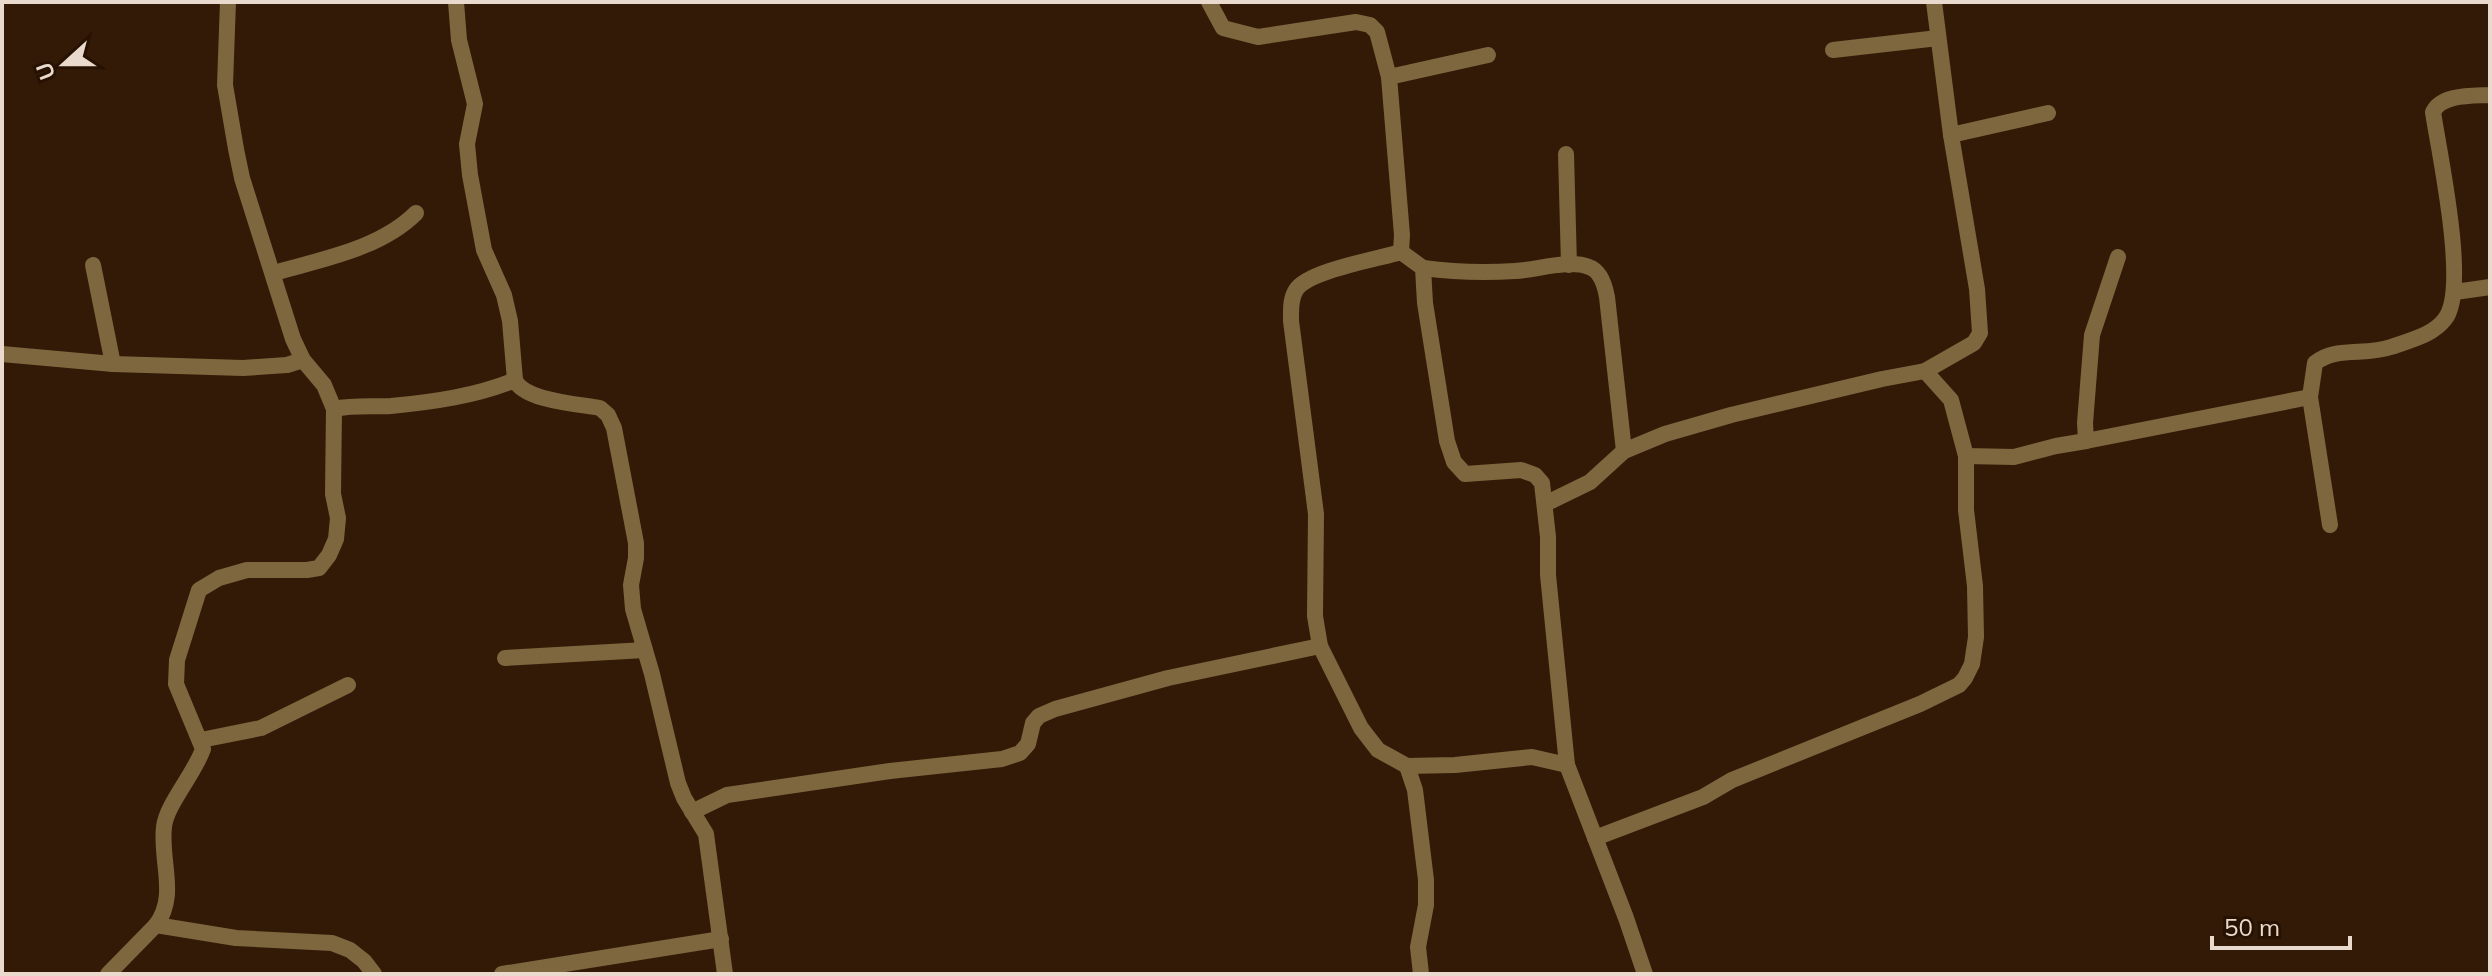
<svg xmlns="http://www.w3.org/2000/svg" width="2492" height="976" font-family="Mulish,sans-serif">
<rect width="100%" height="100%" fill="#321a07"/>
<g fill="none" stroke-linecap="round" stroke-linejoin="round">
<g stroke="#7e673e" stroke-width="16">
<path d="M456 2 459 40 475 104 467 144 470 175 484 250 504 295 510 321 515 380C524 401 579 404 600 408L608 415 614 428 636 543V558L631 585 633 609 652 674 678 783 684 798 706 834 725 974"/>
<path d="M1209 2 1223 28 1258 37 1356 22 1370 25 1377 32 1389 77 1402 235 1401 252"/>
<path d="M1833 50 1938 38"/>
<path d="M1389 77 1488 55"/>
<path d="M1951 135 2048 113"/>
<path d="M1566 154 1569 265"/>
<path d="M1401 252 1423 268 1425 303 1447 441 1454 462 1465 474 1521 470 1535 475 1542 483 1548 537V575L1567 765 1626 918 1645 974"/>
<path d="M1401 252C1378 259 1307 271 1296 290 1290 299 1291 311 1291 321L1316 514 1315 616 1320 646 1361 728 1378 750 1407 766 1455 765 1532 757 1567 765"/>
<path d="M93 265 113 364"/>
<path d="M1423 268C1453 272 1485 273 1515 271 1537 270 1568 259 1589 267 1601 271 1605 286 1607 297L1624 451"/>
<path d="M274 273C322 259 380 249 416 213"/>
<path d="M2455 292 2490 287"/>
<path d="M2 354 113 364 243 368 287 365 303 360"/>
<path d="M334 409C353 405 371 407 391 406 433 402 476 396 515 380"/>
<path d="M2086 441 2310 397"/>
<path d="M1966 456 2014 457 2056 446 2086 441 2085 423 2092 335 2118 257"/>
<path d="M1545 504 1590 482 1624 451 1665 434 1731 415 1882 379 1925 371"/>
<path d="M2330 525 2310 397 2315 363C2336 346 2365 356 2391 347 2410 340 2432 336 2445 319 2469 289 2439 153 2433 112 2442 94 2472 96 2490 95"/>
<path d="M505 658 645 650"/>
<path d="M201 740 261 728 348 685"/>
<path d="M1407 766 1415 790 1426 880V905L1418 947 1421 974"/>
<path d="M692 812 727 795 890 771 1002 759 1020 753 1028 744 1033 723 1039 716 1055 709 1168 678 1320 646"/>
<path d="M1595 838 1703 797 1732 780 1920 704 1959 685 1965 678 1972 664 1976 637 1975 586 1966 510V456L1951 400 1925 371 1974 343 1980 333 1977 289 1951 135 1934 2"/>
<path d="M156 925C178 896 160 861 164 827 166 805 195 773 203 749L176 684 177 660 199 590 219 578 247 570H307L319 568 329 555 336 539 338 518 333 494 334 409 324 385 303 360 293 339 242 178 236 149 225 85 228 2"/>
<path d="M108 974 156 925 236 938 332 943 350 950 364 961 374 974"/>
<path d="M502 974 721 939"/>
</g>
</g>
<rect width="2492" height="976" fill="none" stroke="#eadace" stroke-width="8"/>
<g transform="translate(64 64) rotate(249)" stroke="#271101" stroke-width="6" paint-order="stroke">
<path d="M0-6L14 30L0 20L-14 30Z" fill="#eadace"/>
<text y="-12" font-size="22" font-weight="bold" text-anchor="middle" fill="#eadace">U</text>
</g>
<path d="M2212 936v12h138v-12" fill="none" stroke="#eadace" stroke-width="4"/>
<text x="2224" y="936" font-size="24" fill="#eadace" stroke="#271101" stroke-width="6" paint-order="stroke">50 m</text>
</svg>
